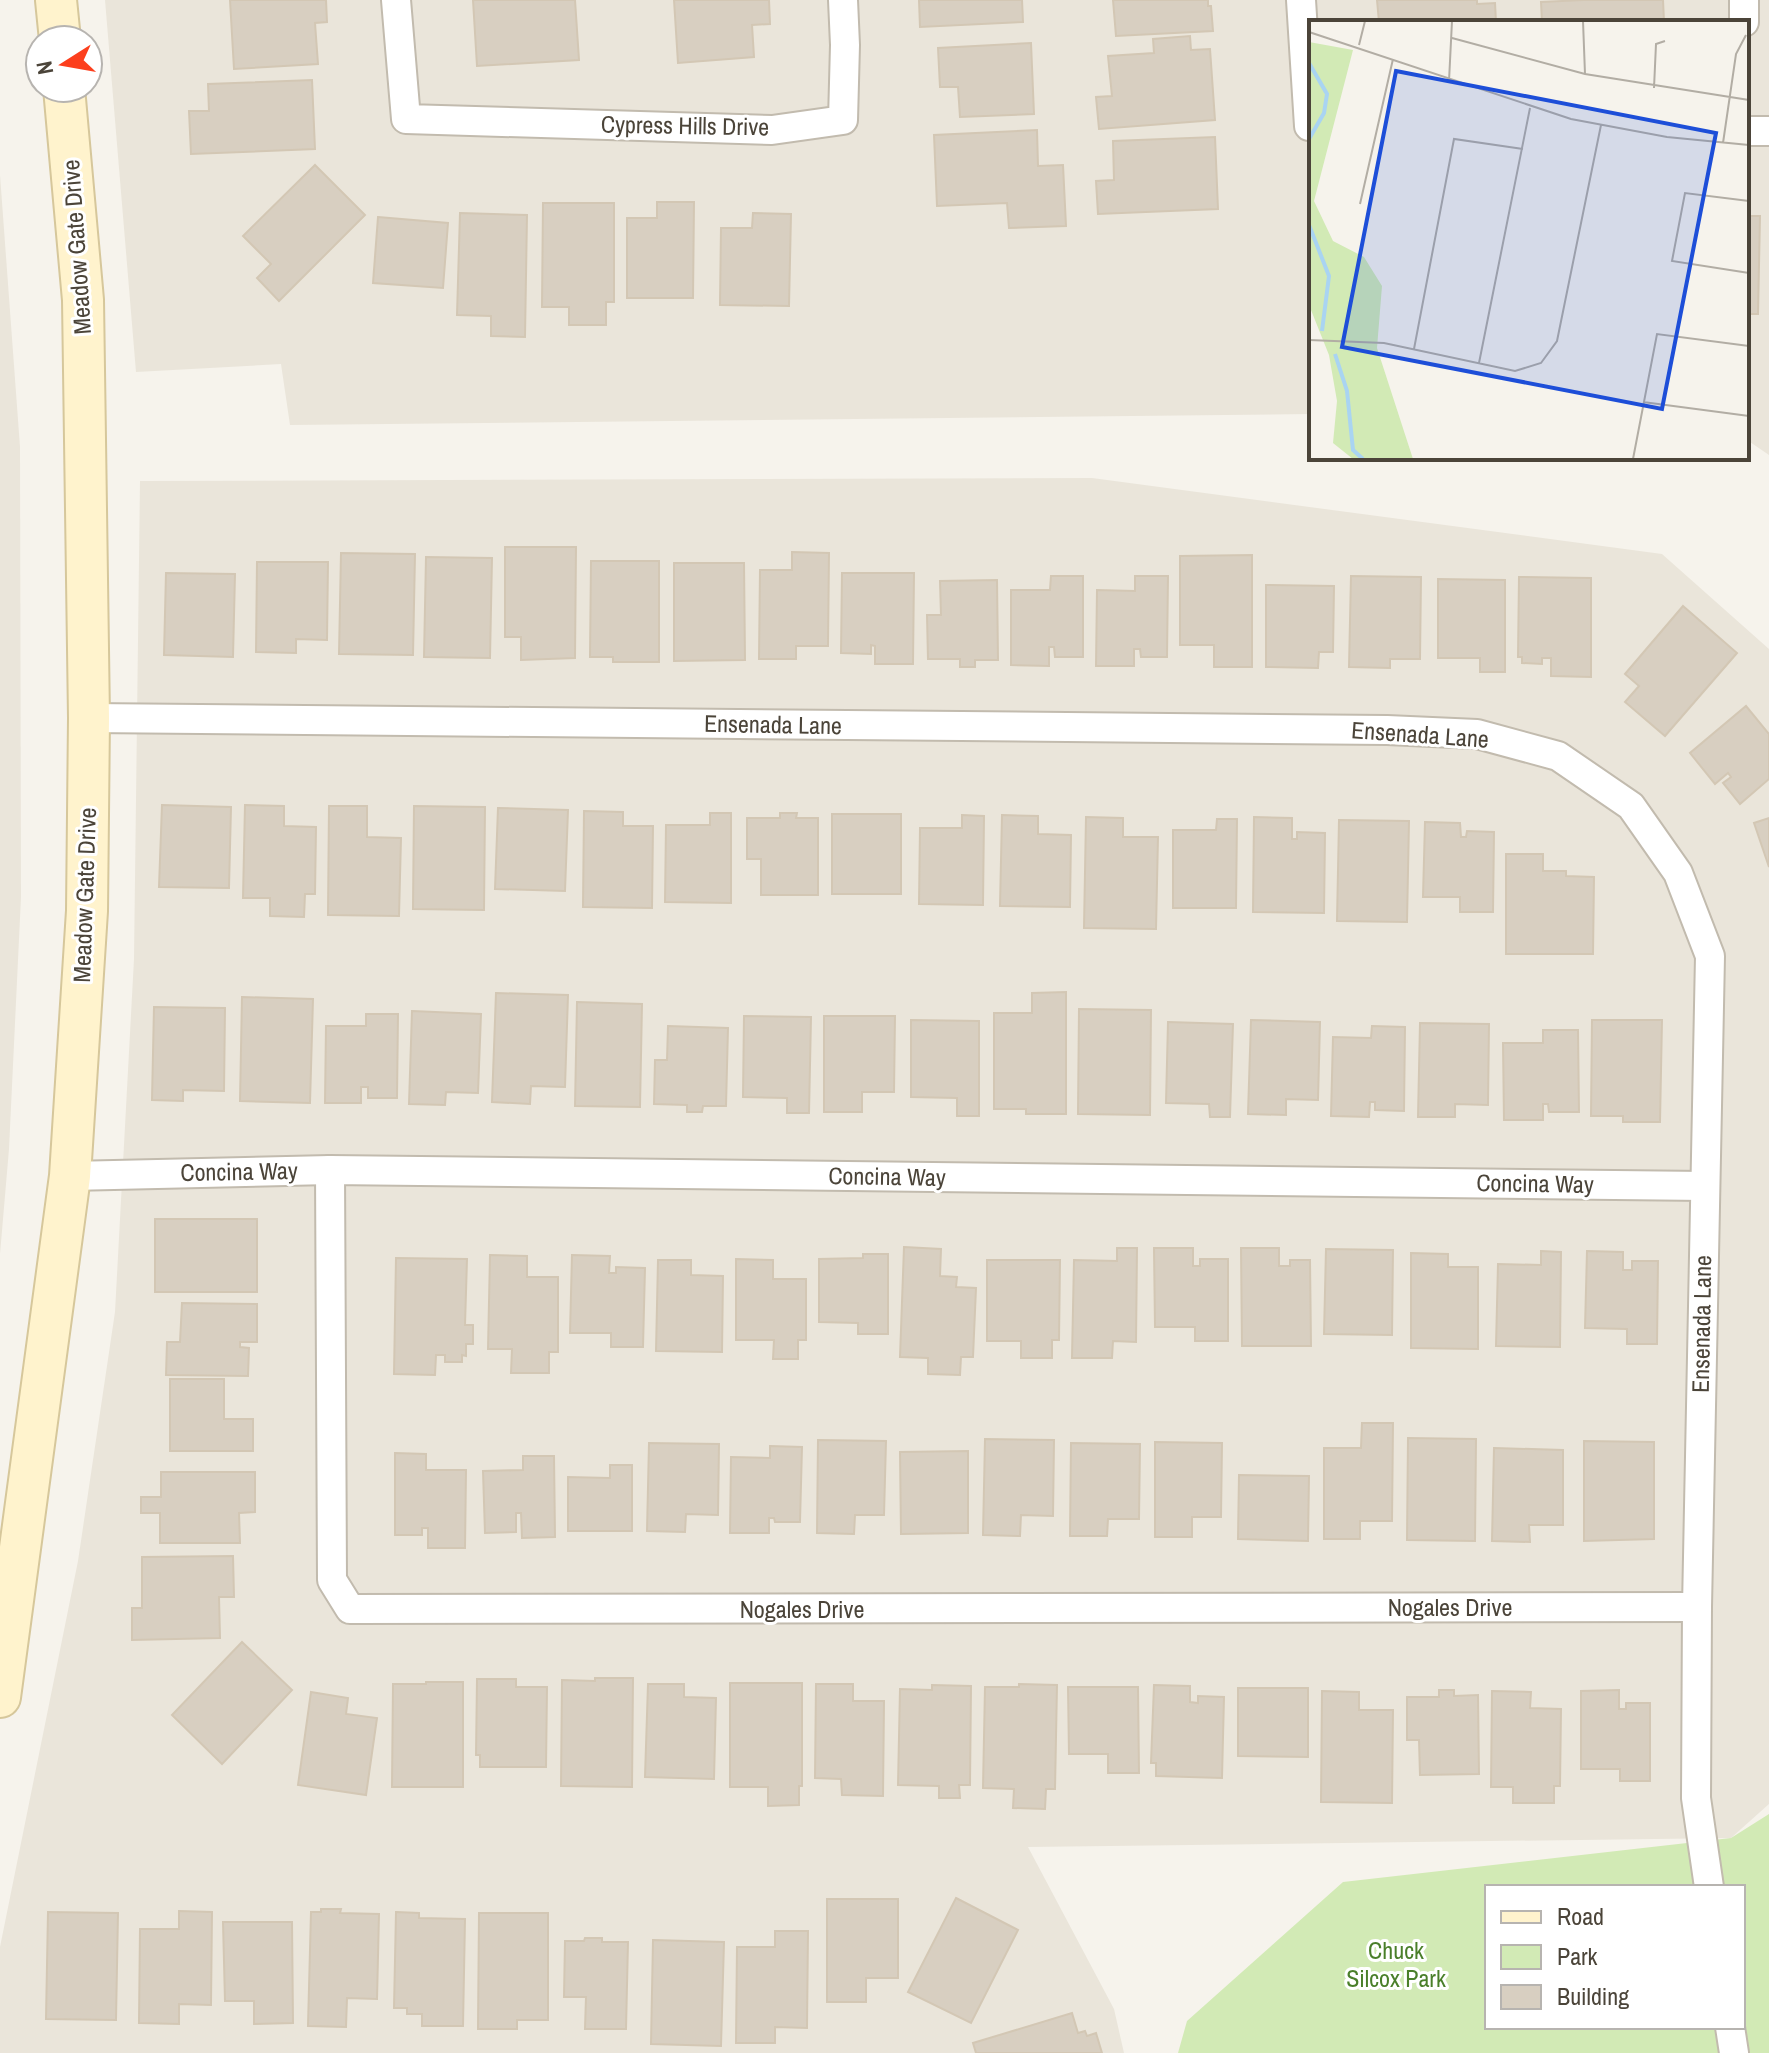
<svg xmlns="http://www.w3.org/2000/svg" width="1769" height="2053" font-family="'Archivo Narrow',sans-serif">
<rect width="100%" height="100%" fill="#f6f3ec"/>
<g fill="#eae5da">
<path d="M105 0H1769V455L1747 440V22H1311V414L290 425 281 364 136 372Z"/>
<path d="M0 175 20 447 21 897 9 1149 0 1254Z"/>
<path d="M1092 478 1662 554 1769 649V1804L1731 1838 1028 1847 1114 2009 1124 2053H0V1947L78 1561 115 1312 134 959 140 481Z"/>
</g>
<path fill="#d2eab5" fill-rule="evenodd" d="M1769 1814V2053H1178L1187 2021 1343 1882 1731 1838ZM1487 1887H1743V2027H1487Z"/>
<g fill="#d8cfc1" stroke="#d3c7b4" stroke-width="2">
<path d="M230 0H326L327 22 315 23 318 64 234 69Z"/>
<path d="M473 0H575L579 60 477 66Z"/>
<path d="M674 0H769L770 24 752 25 754 57 678 63Z"/>
<path d="M919 0H1022L1023 22 920 27Z"/>
<path d="M1113 0H1208V6H1211L1213 31 1116 36Z"/>
<path d="M1377 0H1477V4L1495 3 1496 22H1379Z"/>
<path d="M1583 0H1663L1664 22H1542L1541 2Z"/>
<path d="M1190 36 1191 50 1210 49 1215 120 1099 129 1096 97 1112 96 1108 56 1154 53 1153 39Z"/>
<path d="M1031 43 1034 114 960 117 958 87H940L938 48Z"/>
<path d="M312 80 315 149 191 154 189 111H209L208 84Z"/>
<path d="M1037 130 1038 166 1063 165 1066 226 1009 228 1007 203 937 206 934 135Z"/>
<path d="M1215 137 1218 209 1098 214 1096 181 1114 180 1113 141Z"/>
<path d="M315 165 365 215 279 301 257 278 271 264 243 236Z"/>
<path d="M657 202H694L693 298H627V218H657Z"/>
<path d="M543 203H614V302H606V325H569V307H542Z"/>
<path d="M460 213 527 215 525 337 491 336V316L457 315Z"/>
<path d="M753 213 791 214 789 306 720 305 721 228H752Z"/>
<path d="M1747 216H1760L1758 314H1747Z"/>
<path d="M378 217 448 223 443 288 373 283Z"/>
<path d="M505 547H576L575 658 521 660V637H505Z"/>
<path d="M792 552 829 553 828 646H796V659H759L760 570H792Z"/>
<path d="M341 553 415 554 413 655 339 654Z"/>
<path d="M1252 555V667H1214V645H1180V556Z"/>
<path d="M426 557 492 558 490 658 424 657Z"/>
<path d="M591 561H659V662H613V657H590Z"/>
<path d="M257 562H328L327 640 296 639V653L256 652Z"/>
<path d="M674 563H744L745 660 674 661Z"/>
<path d="M166 573 235 574 233 657 164 655Z"/>
<path d="M842 573H914L913 664H875V646L871 645V654L841 653Z"/>
<path d="M1051 576H1083V657H1055L1054 647H1049V666L1011 665V590H1050Z"/>
<path d="M1135 576H1168L1167 657H1141L1140 649H1134V666H1096L1097 590 1135 591Z"/>
<path d="M1351 576 1421 577 1420 659H1390V668L1349 667Z"/>
<path d="M1519 577 1591 578V677L1551 676V658H1542V664L1522 663V657H1518Z"/>
<path d="M1438 579 1505 580V672H1480V658H1438Z"/>
<path d="M997 580 998 660H975V667H960V659H928L927 615H941L940 581Z"/>
<path d="M1266 585 1334 586 1333 652H1319L1318 668 1266 667Z"/>
<path d="M1683 606 1737 653 1665 736 1625 702 1639 686 1625 674Z"/>
<path d="M1746 706 1769 734V779L1740 804 1723 783 1731 777 1728 773 1715 784 1690 753Z"/>
<path d="M162 805 231 807 229 888 159 887Z"/>
<path d="M245 805 284 806V826L316 827 315 894H305L304 917 270 916V898H243Z"/>
<path d="M329 806H367V837L401 838 399 916 328 915Z"/>
<path d="M414 806 485 807 484 910 413 909Z"/>
<path d="M498 808 568 810 565 891 495 889Z"/>
<path d="M584 811 623 812V826H653L652 908 583 907Z"/>
<path d="M710 813H731V903L665 902 666 825H710Z"/>
<path d="M780 813H797L796 818H818V895H761V859H747V818H780Z"/>
<rect x="832" y="814" width="69" height="80"/>
<path d="M962 815 984 816 983 905 919 904 920 828H962Z"/>
<path d="M1002 815 1038 816V834L1071 835 1070 907 1000 906Z"/>
<path d="M1086 817 1123 818V837H1158L1156 929 1084 928Z"/>
<path d="M1254 817 1292 818V839H1297V832L1325 833 1324 913 1253 912Z"/>
<path d="M1769 818V867L1754 823Z"/>
<path d="M1217 819H1237L1236 908H1173V830H1216Z"/>
<path d="M1339 820 1409 821 1407 922 1337 921Z"/>
<path d="M1425 822 1460 823 1461 837H1466L1467 831 1494 832 1493 912H1460V897H1423Z"/>
<path d="M1506 854H1543V871H1566V876L1594 877 1593 954H1506Z"/>
<path d="M1066 992V1114H1026V1109H994V1013H1032V993Z"/>
<path d="M496 993 568 995 565 1087 531 1086 530 1104 492 1102Z"/>
<path d="M242 997 313 999 310 1103 240 1101Z"/>
<path d="M577 1002 642 1004 640 1107 575 1106Z"/>
<path d="M154 1007 225 1008 224 1091 183 1090V1101L152 1100Z"/>
<path d="M1079 1009 1151 1010 1150 1115 1078 1114Z"/>
<path d="M412 1011 481 1014 478 1093 446 1092 445 1105 409 1104Z"/>
<path d="M366 1014H398L397 1098H368V1087H361V1103H325L326 1026H366Z"/>
<path d="M744 1016 811 1017 809 1113H787V1098L743 1097Z"/>
<path d="M824 1016H895L894 1092H862V1112H824Z"/>
<path d="M911 1020 979 1021V1116H957V1098L911 1097Z"/>
<path d="M1251 1020 1320 1022 1318 1100 1286 1099V1115L1248 1114Z"/>
<path d="M1592 1020H1662L1660 1122H1623V1116H1591Z"/>
<path d="M1168 1022 1233 1024 1230 1117H1210L1209 1104 1166 1103Z"/>
<path d="M1420 1023 1489 1024 1488 1105 1455 1104V1117H1418Z"/>
<path d="M668 1026 728 1028 726 1106H703L702 1112H687V1105L654 1104 655 1060H667Z"/>
<path d="M1372 1026 1405 1027 1404 1111 1375 1110V1102H1370L1369 1117 1331 1116 1333 1037 1371 1038Z"/>
<path d="M1543 1030H1578L1579 1112H1549L1548 1104H1543V1120H1504L1503 1043H1543Z"/>
<rect x="155" y="1219" width="102" height="73"/>
<path d="M904 1247 941 1249 940 1276 957 1277 956 1287 976 1288 973 1357H961L960 1375 928 1374V1358L900 1357Z"/>
<path d="M1117 1248H1137L1136 1342 1113 1341 1112 1358H1072L1074 1260 1117 1261Z"/>
<path d="M1154 1248H1193V1266H1200V1259H1228V1341H1195V1327H1155Z"/>
<path d="M1241 1248H1279V1266H1290V1260H1310L1311 1346H1242Z"/>
<path d="M1326 1249 1393 1250 1392 1335 1324 1334Z"/>
<path d="M1541 1251 1561 1252 1560 1347 1496 1346 1498 1264 1541 1265Z"/>
<path d="M1587 1251 1623 1252V1270H1632V1261H1658L1657 1344H1627V1329L1585 1328Z"/>
<path d="M1411 1253 1448 1254V1267H1478V1349L1411 1348Z"/>
<path d="M863 1254H888V1334H858V1323L819 1322V1259L863 1258Z"/>
<path d="M490 1255 527 1256V1277H558V1352H549V1373H511L512 1349H488Z"/>
<path d="M572 1255 610 1256 609 1273H616V1267L645 1268 643 1347H611V1333H570Z"/>
<path d="M396 1258 467 1259 465 1325H473V1344H466V1356L462 1355V1362H445V1355H436L435 1375 394 1374Z"/>
<path d="M736 1259 773 1260V1279H806V1340H798V1359H773L774 1340H736Z"/>
<path d="M658 1260H691V1275L723 1276 722 1352 656 1351Z"/>
<path d="M987 1260H1060L1059 1340H1052V1358H1021V1341H987Z"/>
<path d="M182 1303 257 1304V1342H240V1347L249 1348 248 1376 166 1375 167 1342H180Z"/>
<path d="M170 1379H224V1419H253V1451H170Z"/>
<path d="M1362 1423H1393L1392 1521H1360V1539H1324V1448H1361Z"/>
<path d="M1408 1438 1476 1439 1475 1541 1407 1540Z"/>
<path d="M985 1439 1054 1440 1053 1516 1021 1515 1020 1536 983 1535Z"/>
<path d="M818 1440 886 1441 884 1515H855L854 1534 817 1533Z"/>
<path d="M1584 1441 1654 1442V1539L1584 1541Z"/>
<path d="M1155 1442 1222 1443 1221 1517H1192V1537H1155Z"/>
<path d="M649 1443 719 1444 718 1515 686 1514 685 1532 647 1531Z"/>
<path d="M1071 1443 1140 1444 1139 1519H1108L1107 1536H1070Z"/>
<path d="M770 1446 802 1447 800 1522H775L774 1518H769V1533H730L731 1457 770 1458Z"/>
<path d="M1494 1448 1563 1450V1525H1529L1530 1542 1492 1541Z"/>
<path d="M968 1451V1533L901 1534 900 1452Z"/>
<path d="M395 1453 426 1454V1470H466L465 1548H428V1528H422V1535H395Z"/>
<path d="M523 1456H554L555 1537 522 1538 521 1513H516V1532L485 1533 483 1471 523 1470Z"/>
<path d="M610 1465H632V1531H568V1477L610 1478Z"/>
<path d="M161 1472H255V1512L239 1513 240 1543H160V1513H141V1497H161Z"/>
<path d="M1239 1475 1309 1476 1308 1541 1238 1539Z"/>
<path d="M233 1556 234 1597H219L220 1638 132 1640V1608H142V1557Z"/>
<path d="M242 1642 292 1690 222 1764 172 1715Z"/>
<path d="M595 1678H633L632 1787 561 1786 562 1680 595 1681Z"/>
<path d="M477 1679H516V1687H547L546 1767H480V1755H476Z"/>
<path d="M426 1682H463V1787H392L393 1684H426Z"/>
<path d="M730 1683H802V1786H799V1805L768 1806V1787H730Z"/>
<path d="M648 1684H684V1697L716 1698 714 1779 645 1777Z"/>
<path d="M816 1684H853V1701H884L883 1796 842 1795 841 1779 815 1778Z"/>
<path d="M1019 1684 1057 1685 1055 1789H1046L1045 1809 1013 1808 1014 1789 983 1788 985 1687H1019Z"/>
<path d="M932 1685 971 1686 970 1785H959L960 1798H939V1786L898 1785 900 1689 932 1690Z"/>
<path d="M1154 1685 1190 1686V1702L1198 1703V1696L1224 1697 1222 1778 1156 1776V1763H1151Z"/>
<path d="M1068 1687H1138L1139 1773H1108V1754H1069Z"/>
<path d="M1238 1688H1308V1757L1238 1756Z"/>
<path d="M1439 1690H1454V1696L1478 1695 1479 1774 1420 1775 1419 1740H1407V1697H1439Z"/>
<path d="M1619 1690V1709H1626V1703H1650V1781H1620V1769H1581V1691Z"/>
<path d="M1322 1691 1359 1692V1710H1393L1392 1803 1321 1802Z"/>
<path d="M1492 1691 1531 1692 1530 1708 1561 1709 1560 1786H1554V1803H1513V1787H1491Z"/>
<path d="M311 1692 348 1698 346 1714 377 1718 366 1795 298 1785Z"/>
<path d="M956 1898 1018 1930 971 2023 908 1992Z"/>
<path d="M827 1899H898V1978H866V2002H827Z"/>
<path d="M321 1909H341L340 1913 379 1914 377 1999 347 1998 346 2027 308 2026 311 1912H321Z"/>
<path d="M179 1911 212 1912 211 2005 179 2004V2024L139 2023 140 1929H179Z"/>
<path d="M48 1912 118 1913 116 2020 46 2019Z"/>
<path d="M396 1912 419 1913V1918L465 1919 463 2026H422V2014H407V2008H394Z"/>
<path d="M479 1913H548V2020H517V2029H478Z"/>
<path d="M223 1922H292L293 2023 254 2024V2001H225Z"/>
<path d="M775 1931H808L807 2028 775 2027V2043H736L737 1947H775Z"/>
<path d="M585 1938H602V1942H628L626 2029H585L586 1997H564L565 1941H584Z"/>
<path d="M653 1940 724 1942 721 2046 651 2044Z"/>
<path d="M1072 2013 1078 2033 1085 2031 1087 2036 1096 2033 1102 2053H976L973 2043Z"/>
</g>
<g fill="none" stroke-linecap="round" stroke-linejoin="round">
<defs>
<g id="street">
<path d="M396 0 406 119 772 130 843 120 845 45 843 0"/>
<path d="M1301 0 1309 126H1311"/>
<path d="M1744 0V22"/>
<path d="M1747 131H1769"/>
<path d="M89 718 1387 730 1477 734 1558 756 1631 806 1678 873 1710 956 1697 1607 1696 1798 1709 1887"/>
<path d="M330 1170 332 1580 350 1609 1697 1607"/>
<path d="M70 1176 330 1170 1705 1186"/>
<path d="M1730 2027 1734 2053"/>
</g>
<g id="secondary">
<path d="M56 0 60 40"/>
<path d="M0 1697 70 1176 87 911 89 718 83 300 64 88"/>
</g>
</defs>
<use href="#street" stroke="#c2bbae" stroke-width="32"/>
<use href="#secondary" stroke="#d6c79b" stroke-width="44"/>
<use href="#street" stroke="#fff" stroke-width="28"/>
<use href="#secondary" stroke="#fff3cd" stroke-width="40"/>
</g>
<g text-anchor="middle" stroke-width="6" stroke-linejoin="round" paint-order="stroke">
<g font-size="24" fill="#4b4439" stroke="#fff">
<text transform="translate(685 126) rotate(1)" y="8">Cypress Hills Drive</text>
<text transform="translate(77 247) rotate(-94)" y="8">Meadow Gate Drive</text>
<text transform="translate(773 725) rotate(1)" y="8">Ensenada Lane</text>
<text transform="translate(1420 735) rotate(4)" y="8">Ensenada Lane</text>
<text transform="translate(85 895) rotate(-88)" y="8">Meadow Gate Drive</text>
<text transform="translate(239 1172) rotate(-1)" y="8">Concina Way</text>
<text transform="translate(887 1177) rotate(1)" y="8">Concina Way</text>
<text transform="translate(1535 1184) rotate(1)" y="8">Concina Way</text>
<text transform="translate(1702 1324) rotate(-89)" y="8">Ensenada Lane</text>
<text x="1450" y="1616">Nogales Drive</text>
<text x="802" y="1618">Nogales Drive</text>
</g>
<g font-size="24" fill="#4a7f2a" stroke="#fff">
<text x="1396" y="1959">Chuck<tspan x="1396" dy="28">Silcox Park</tspan></text>
</g>
</g>
<g transform="translate(1309 20)">
<rect width="440" height="440" fill="#f6f3ec"/>
<path d="M0 22 44 30 5 181 24 221 55 237 73 266 68 328 104 439H44L24 423 28 381 20 335 0 285Z" fill="#d2eab5"/>
<path fill="none" stroke="#a9d4f2" stroke-width="4" d="M0 43 18 74 15 93 0 119M0 205 20 256 13 311M26 334 38 371 44 430 54 439"/>
<path fill="none" stroke="#b2ada4" stroke-width="2" d="M274 1 276 54M0 12 262 99 358 117 440 125M143 18 276 54 440 80M50 25 56 1M140 61 143 1M345 68 347 24 356 21M414 123 427 34 437 15M440 181 376 173 363 241 440 253M51 184 84 39M0 320 75 323 206 351 232 343 248 321 292 105M105 329 145 119 214 129M170 343 221 88M334 382 440 396M324 439 348 314 440 326"/>
<path fill="#1d4ed8" fill-opacity="0.15" stroke="#1d4ed8" stroke-width="4" d="M87 51 407 113 353 389 33 327Z"/>
<rect width="440" height="440" fill="none" stroke="#4b4439" stroke-width="4"/>
</g>
<rect x="1485" y="1885" width="260" height="144" fill="#ffffff" stroke="#b7b4b0" stroke-width="2"/>
<rect x="1501" y="1911" width="40" height="12" fill="#fff3cd" stroke="#b7b4b0" stroke-width="2"/>
<text x="1557" y="1925" font-size="24" fill="#4b4439">Road</text>
<rect x="1501" y="1945" width="40" height="24" fill="#d2eab5" stroke="#b7b4b0" stroke-width="2"/>
<text x="1557" y="1965" font-size="24" fill="#4b4439">Park</text>
<rect x="1501" y="1985" width="40" height="24" fill="#d8cfc1" stroke="#b7b4b0" stroke-width="2"/>
<text x="1557" y="2005" font-size="24" fill="#4b4439">Building</text>
<g transform="translate(64 64) rotate(259)"><circle r="38" fill="#ffffff" stroke="#b7b4b0" stroke-width="2"/>
<path d="M0-6L14 30L0 20L-14 30Z" fill="#fc3f1d"/>
<text y="-12" font-size="22" font-weight="bold" text-anchor="middle" fill="#4b4439">N</text>
</g>
</svg>
